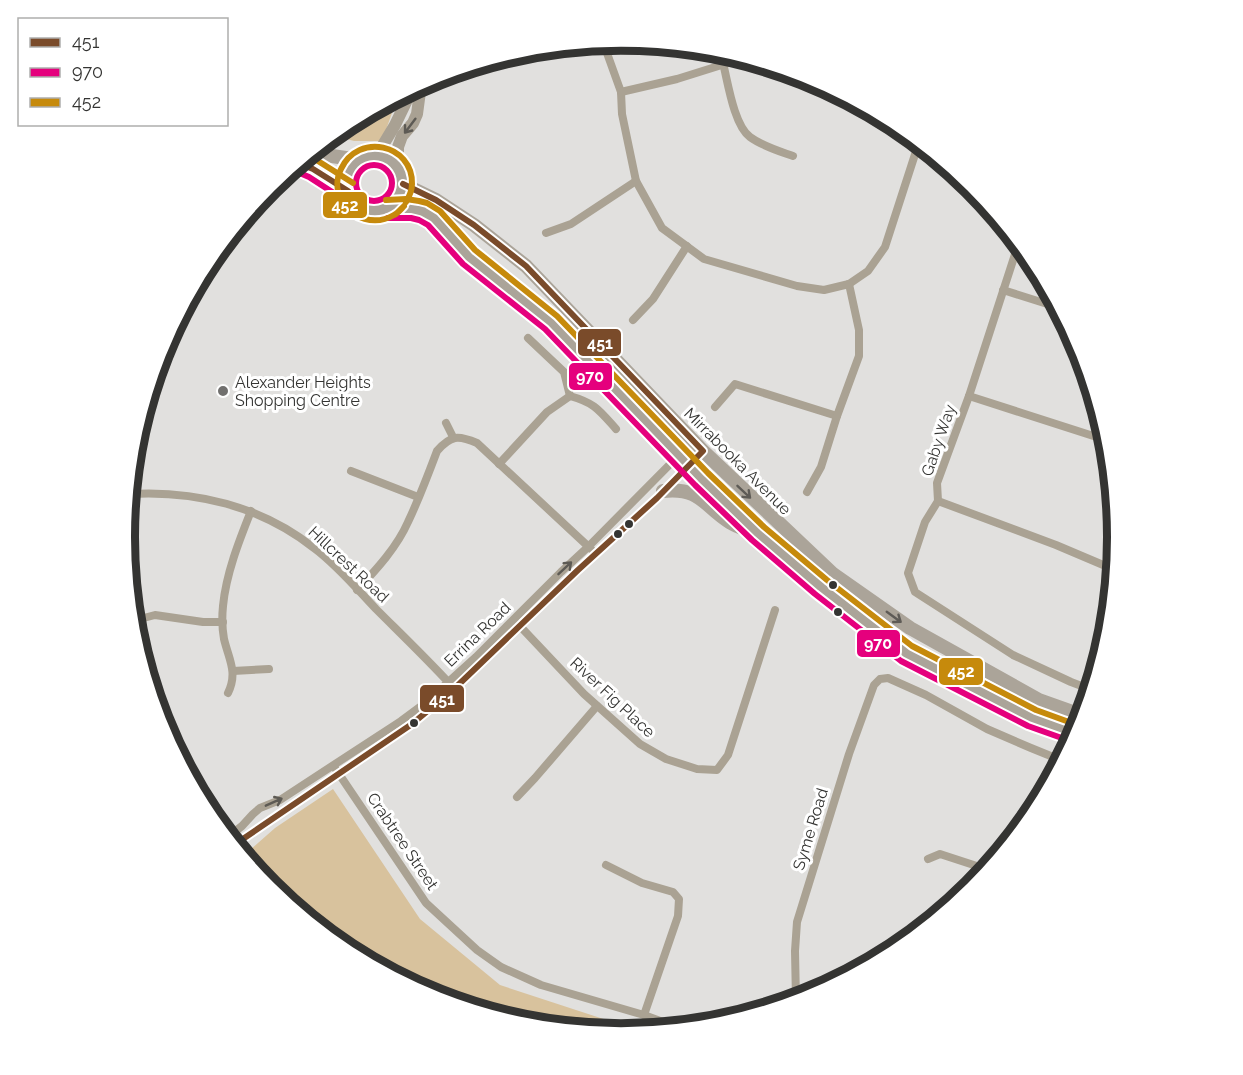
<svg xmlns="http://www.w3.org/2000/svg" width="1243" height="1075" font-family="Raleway,sans-serif">
<rect width="100%" height="100%" fill="#e1e0de"/>
<g fill="#d8c29d">
<path d="M398 96 382 141H354L332 135 346 124Z"/>
<path d="M333 789 420 919 500 985 643 1032 621 1034 524 1025 431 997 345 951 270 889 243 856 275 828Z"/>
</g>
<g fill="none" stroke-linecap="round" stroke-linejoin="round">
<g stroke="#aaa293" stroke-width="8">
<path d="M603 42 621 92 622 114 636 181 662 228 704 259 797 286 824 290 849 284 868 271 885 247 919 142"/>
<path d="M723 63C728 83 734 125 750 137 762 146 779 151 793 156"/>
<path d="M621 92 677 79 744 58"/>
<path d="M546 233 571 224 636 181"/>
<path d="M1019 242 969 396 937 483 938 501 1056 545 1115 570"/>
<path d="M1003 290 1060 308"/>
<path d="M633 320 653 299 687 246"/>
<path d="M528 338 564 372 570 396C595 403 599 410 616 429"/>
<path d="M969 396 1109 441"/>
<path d="M715 407 735 384 837 416"/>
<path d="M446 423 453 437"/>
<path d="M499 464 547 412 570 396"/>
<path d="M351 471 418 497"/>
<path d="M807 492 821 467 837 416 859 356V330L849 284"/>
<path d="M129 494C195 490 261 506 314 548 337 565 356 588 376 609 401 634 426 658 450 684"/>
<path d="M938 501 925 522 908 573 915 592 1013 655 1071 682 1092 690"/>
<path d="M357 590C377 569 397 547 408 522 419 499 428 475 437 451 451 435 458 435 477 443L591 549"/>
<path d="M518 624 584 694 640 744 666 759 697 769 717 770 728 755 775 610"/>
<path d="M133 627 136 620 155 615 203 622H223"/>
<path d="M233 671 269 669"/>
<path d="M228 693C238 672 229 660 224 639 222 628 222 616 223 606 226 574 239 541 251 511"/>
<path d="M335 768 426 903 477 950 501 967 541 985 644 1015 682 1029"/>
<path d="M517 797 535 778 597 706"/>
<path d="M228 837 242 826 253 814 260 808 280 800 401 721 424 704 476 657 561 572 588 547 693 441"/>
<path d="M234 845 412 724 454 689 578 570 657 498 703 451"/>
<path d="M928 859 940 854 989 870"/>
<path d="M606 865 642 883 673 892 679 899 678 916 644 1015"/>
<path d="M796 1001 795 951 797 922 849 754 874 685 880 679 888 678 926 695 987 729 1031 748 1063 761"/>
</g>
<g stroke="#a9a193" stroke-width="12">
<path d="M377 155 395 125 408 98 416 87"/>
<path d="M398 167V147L402 136 413 123 417 114 421 84"/>
</g>
<g stroke="#aba499" stroke-width="14">
<path d="M316 148 332 156 359 160"/>
<circle cx="375" cy="183" r="28"/>
<path d="M298 163 313 169 348 191"/>
<path d="M403 184 436 200 474 225 526 266 703 451 833 574 910 628 1039 700 1084 716"/>
<path d="M387 209C406 208 418 206 434 218L469 257 551 322 588 359 702 479 758 534 821 587 907 654 1032 718 1077 734"/>
<path d="M663 491C702 487 703 506 731 523 737 527 746 529 753 532"/>
</g>
<defs>
<g id="bus-1">
<path d="M298 163 313 169 348 191"/>
<path d="M234 845 412 724 454 689 578 570 657 498 703 451 526 266 474 225 436 200 403 184"/>
</g>
<g id="bus-2">
<circle cx="374" cy="183" r="18"/>
<path d="M295 171 309 177 343 199"/>
<path d="M388 218H411L419 220 428 225 463 264 545 329 695 485 752 540 815 594 901 661 1028 726 1073 742"/>
</g>
<g id="bus-3">
<path d="M306 157 318 161 353 183"/>
<path d="M386 200 406 199 419 201 427 203 440 211 475 250 557 316 708 473 764 527 827 580 912 646 1036 710 1080 726"/>
<path d="M404 206C401 209 398 213 394 215 375 226 352 219 342 201 336 191 336 179 341 169 358 132 413 144 412 184 412 190 409 197 406 202"/>
</g>
</defs>
<use href="#bus-1" stroke="#fff" stroke-width="10"/>
<use href="#bus-2" stroke="#fff" stroke-width="10"/>
<use href="#bus-3" stroke="#fff" stroke-width="10"/>
<use href="#bus-1" stroke="#7a4b2a" stroke-width="6"/>
<use href="#bus-2" stroke="#e5007d" stroke-width="6"/>
<use href="#bus-3" stroke="#c68a0c" stroke-width="6"/>
</g>
<defs><path id="oneway-shaft" d="M-6 0H5M1.5-3L5.5 0L1.5 3" fill="none" stroke-width="1.6" stroke-linecap="round" stroke-linejoin="round" transform="scale(1.5)"/></defs>
<g stroke="#5d5a54">
<use href="#oneway-shaft" transform="translate(410 126) rotate(127)"/>
<use href="#oneway-shaft" transform="translate(565 568) rotate(-43)"/>
<use href="#oneway-shaft" transform="translate(274 802) rotate(-24)"/>
</g>
<g stroke="#5e5b56">
<use href="#oneway-shaft" transform="translate(744 492) rotate(43)"/>
<use href="#oneway-shaft" transform="translate(894 617) rotate(36)"/>
</g>
<circle fill="#71706e" stroke="#fff" stroke-width="2" cx="223" cy="391" r="6"/>
<g fill="#343432" stroke="#fff" stroke-width="2">
<circle cx="629" cy="524" r="5"/>
<circle cx="618" cy="534" r="5"/>
<circle cx="833" cy="585" r="5"/>
<circle cx="838" cy="612" r="5"/>
<circle cx="414" cy="723" r="5"/>
</g>
<g text-anchor="middle" stroke-width="6" stroke-linejoin="round" paint-order="stroke">
<g font-size="16" fill="#343432" stroke="#fff" text-anchor="start">
<text x="235" y="388">Alexander Heights<tspan x="235" dy="18">Shopping Centre</tspan></text>
</g>
<g font-size="16" fill="#343432" stroke="#fff">
<text transform="translate(938 440) rotate(-71)" y="6">Gaby Way</text>
<text transform="translate(738 461) rotate(45)" y="6">Mirrabooka Avenue</text>
<text transform="translate(349 564) rotate(43)" y="6">Hillcrest Road</text>
<text transform="translate(477 634) rotate(-44)" y="6">Errina Road</text>
<text transform="translate(613 697) rotate(43)" y="6">River Fig Place</text>
<text transform="translate(810 829) rotate(-73)" y="6">Syme Road</text>
<text transform="translate(403 841) rotate(56)" y="6">Crabtree Street</text>
</g>
</g>
<path d="M0 0H1243V1075H0ZM135 537a486 486 0 1 1 972 0a486 486 0 1 1-972 0Z" fill="#fff" fill-rule="evenodd"/>
<path fill="none" stroke="#343432" stroke-width="8" d="M135 537a486 486 0 1 1 972 0a486 486 0 1 1-972 0Z"/>
<g stroke="#fff" stroke-width="2">
<rect x="322" y="191" width="46" height="28" rx="6" fill="#c68a0c"/>
<rect x="577" y="328" width="45" height="29" rx="6" fill="#7a4b2a"/>
<rect x="568" y="362" width="45" height="29" rx="6" fill="#e5007d"/>
<rect x="856" y="629" width="45" height="29" rx="6" fill="#e5007d"/>
<rect x="938" y="657" width="46" height="29" rx="6" fill="#c68a0c"/>
<rect x="419" y="684" width="46" height="29" rx="6" fill="#7a4b2a"/>
</g>
<g font-size="16" text-anchor="middle" font-weight="bold" fill="#fff">
<text x="345" y="211">452</text>
<text x="600" y="349">451</text>
<text x="590" y="382">970</text>
<text x="878" y="649">970</text>
<text x="961" y="677">452</text>
<text x="442" y="705">451</text>
</g>
<rect x="18" y="18" width="210" height="108" fill="#ffffff" stroke="#aeaead" stroke-width="1.5"/>
<rect x="30" y="38" width="30" height="9" fill="#7a4b2a" stroke="#aeaead" stroke-width="1.5"/>
<text x="72" y="48" font-size="18" fill="#343432">451</text>
<rect x="30" y="68" width="30" height="9" fill="#e5007d" stroke="#aeaead" stroke-width="1.5"/>
<text x="72" y="78" font-size="18" fill="#343432">970</text>
<rect x="30" y="98" width="30" height="9" fill="#c68a0c" stroke="#aeaead" stroke-width="1.5"/>
<text x="72" y="108" font-size="18" fill="#343432">452</text>
</svg>
